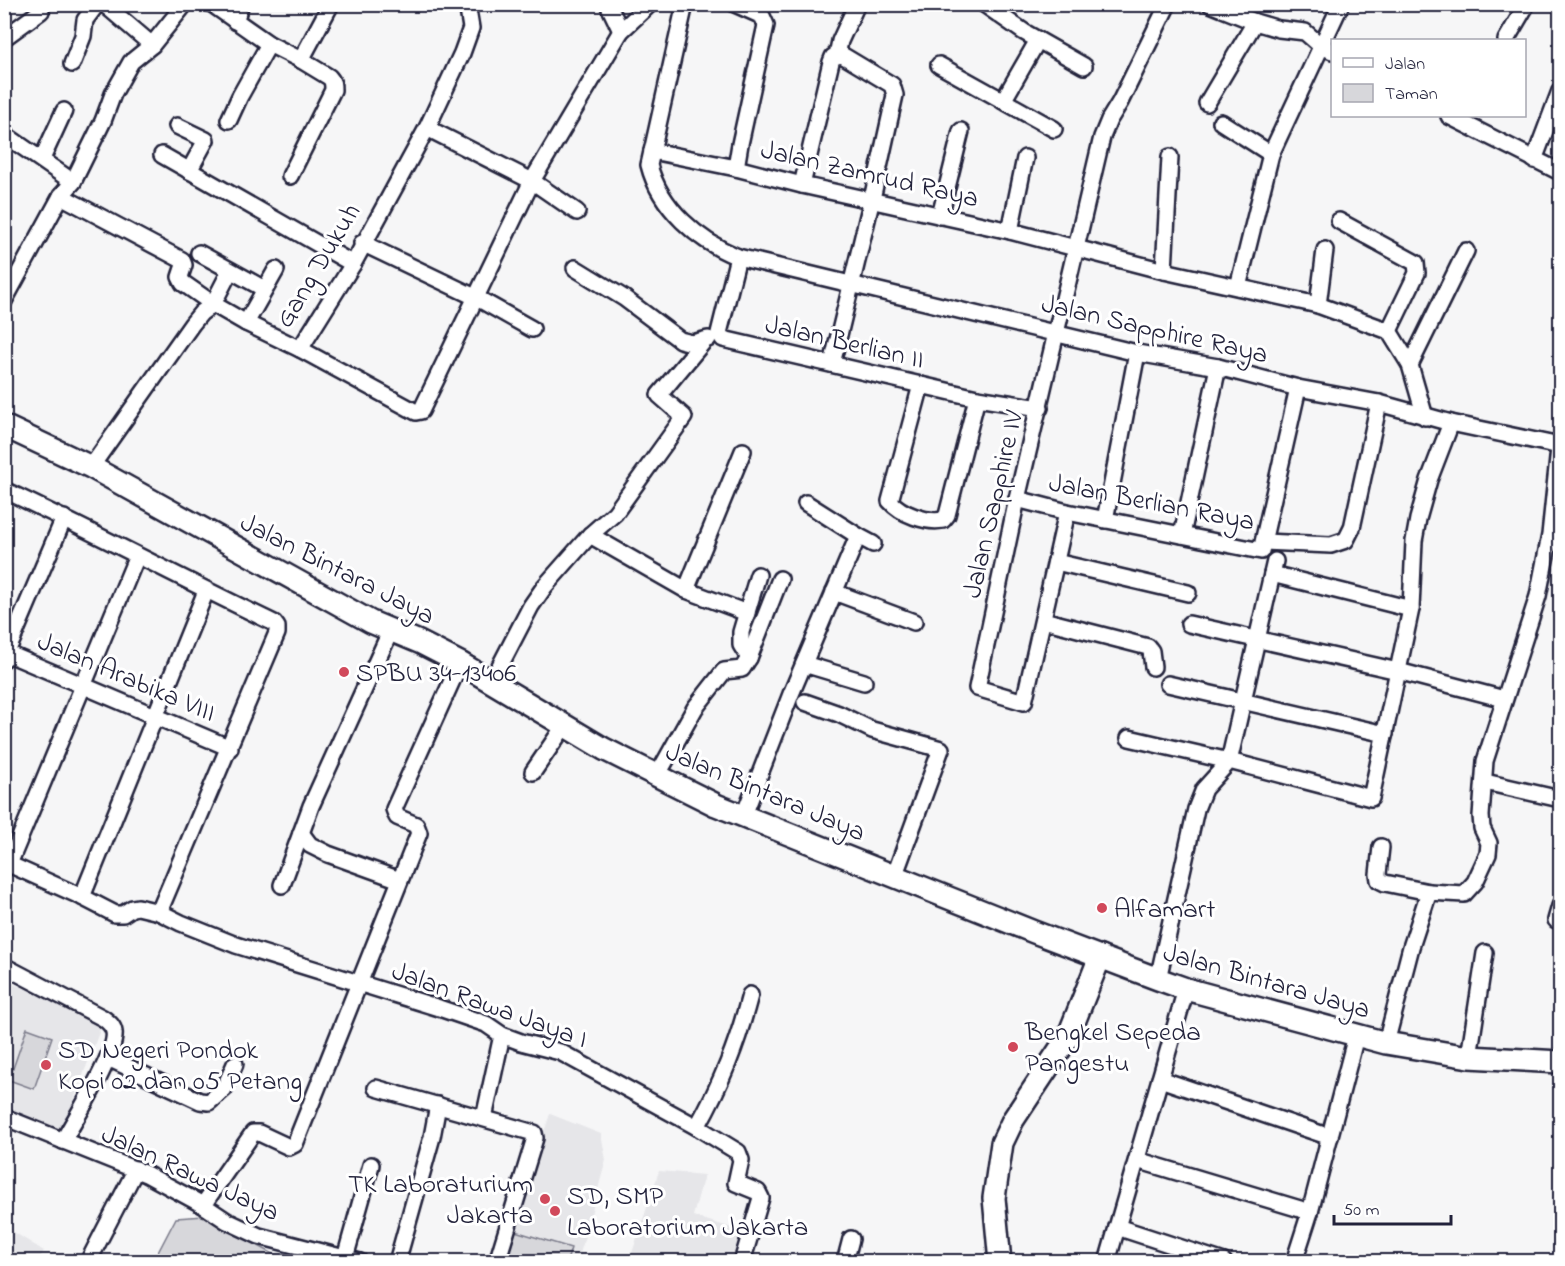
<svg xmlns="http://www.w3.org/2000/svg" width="1565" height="1266" font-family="'Indie Flower',sans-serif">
<rect width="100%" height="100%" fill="#f6f6f7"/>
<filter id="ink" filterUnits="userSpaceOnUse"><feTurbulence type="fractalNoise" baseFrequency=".0167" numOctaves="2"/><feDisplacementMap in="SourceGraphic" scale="12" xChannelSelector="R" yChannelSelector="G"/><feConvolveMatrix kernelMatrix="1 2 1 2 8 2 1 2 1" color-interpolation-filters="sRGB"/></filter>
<g filter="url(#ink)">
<g fill="#e6e6e9">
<path d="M10 983 104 1019 60 1137 5 1112 4 998Z"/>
<path d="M550 1114 601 1134 606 1160 578 1261 501 1262Z"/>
<path d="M659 1171 704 1175 693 1216 748 1233 740 1261 629 1262Z"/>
<path d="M4 1226 44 1251 38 1261H5Z"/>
</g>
<g fill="#d7d7db" stroke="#7c7c8b" stroke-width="1.5">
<path d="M27 1028 52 1037 34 1089 9 1080Z"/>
<path d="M204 1216 277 1256 276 1262H153L176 1218Z"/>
<path d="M515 1231 571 1248 567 1261H506Z"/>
</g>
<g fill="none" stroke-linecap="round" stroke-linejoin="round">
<defs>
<g id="street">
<path d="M104 4 152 45"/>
<path d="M212 4 269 44 301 60 331 4"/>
<path d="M608 4 621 31"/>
<path d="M685 4 649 165C660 208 698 241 738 257L1137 353 1218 367 1298 388 1379 403 1451 423 1560 446"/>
<path d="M735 4 762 16 766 25 740 144 736 168"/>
<path d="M984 4 1024 32 1084 66"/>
<path d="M1210 4 1255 22 1279 29 1305 32 1321 46 1332 51"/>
<path d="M235 21 241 4"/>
<path d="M4 38 41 11"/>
<path d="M1506 40 1527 4"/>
<path d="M837 55 840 41 857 4"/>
<path d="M72 64 83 36 85 20 97 4"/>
<path d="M939 65 1054 129"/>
<path d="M1003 101 1038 40"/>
<path d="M1207 103 1255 22"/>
<path d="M1449 116 1560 172"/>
<path d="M229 120 240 96 269 44"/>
<path d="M1221 122 1271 154 1341 4"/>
<path d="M177 126 206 140 189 171"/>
<path d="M427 128 532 181 577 212"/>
<path d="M4 134 73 182"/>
<path d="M652 151 736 168 802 185 1010 231 1164 271 1318 305 1389 331 1410 365 1425 417"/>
<path d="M162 155 353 264"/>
<path d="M42 159 64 111"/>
<path d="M1534 160 1560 91"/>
<path d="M290 176 333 90C333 84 333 81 329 77L301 60"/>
<path d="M802 185 831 62 833 57 842 55 892 85 895 95 872 199 832 364"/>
<path d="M61 196 182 260 184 265 180 277 183 283 213 304 230 271"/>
<path d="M940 216 961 131"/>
<path d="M1339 221 1416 263 1417 273 1389 331"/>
<path d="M1010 231 1025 158"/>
<path d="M362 243 477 298 532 329"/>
<path d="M199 253 259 286"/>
<path d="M738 257 719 333 723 339 977 398 1040 408"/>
<path d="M575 268 624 298 680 340 692 343 708 339"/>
<path d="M1164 271 1170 157"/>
<path d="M1238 287 1271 154"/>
<path d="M4 301 61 196 73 182 103 121 113 94 131 62 152 45 185 4"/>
<path d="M1318 305 1325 250"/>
<path d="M246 323 276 270"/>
<path d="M300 349 416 412 421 411 532 181 621 31 650 4"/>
<path d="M1410 365 1466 251"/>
<path d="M921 385 890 501C901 514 926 523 943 520L947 515 977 398"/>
<path d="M91 467 192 324 201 313 213 304 246 323 300 349 353 264 427 128 462 53 471 28 467 4"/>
<path d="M4 490C96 533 184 580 274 623L277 627V633L159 912"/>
<path d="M1017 499 1067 512 1261 551 1298 388"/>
<path d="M806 503 858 536 873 544"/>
<path d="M1067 512 1024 702 977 688 1017 499 1102 137 1109 120 1120 102 1168 4"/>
<path d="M1105 520 1137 353"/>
<path d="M590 535 686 590 747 613"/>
<path d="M1182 535 1218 367"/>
<path d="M1264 542 1331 545 1346 540 1352 528 1379 403"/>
<path d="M1056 562 1188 593"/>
<path d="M1272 574 1411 609"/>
<path d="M686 590 743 451"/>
<path d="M834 592 914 622"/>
<path d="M1043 620 1148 647 1151 651 1153 667"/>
<path d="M1189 624 1398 671 1504 699"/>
<path d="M4 652 230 748"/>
<path d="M749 658 741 645V632L758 575"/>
<path d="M4 659 64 518"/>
<path d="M804 664 864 682"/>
<path d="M491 683 531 606 545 586 590 535 615 513 684 417 659 395 704 341"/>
<path d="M1168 684 1385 734"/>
<path d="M805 702 839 714 872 730 941 749 894 877"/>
<path d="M1129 738 1229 761 1371 798 1411 609 1414 541 1418 519 1429 480 1451 423"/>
<path d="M533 772 565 725"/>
<path d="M657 776 695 708 724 671 742 669 749 658 780 579"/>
<path d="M1485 782 1560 799"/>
<path d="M744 815 791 694 858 536"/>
<path d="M301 833 310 845 328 854 400 880"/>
<path d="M1381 847 1378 874 1379 880 1385 883 1429 892"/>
<path d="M4 862 82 897 115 914H123L132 908 138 907 159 912 181 923 236 945 439 1008 486 1024 502 1035 521 1042 560 1052 697 1127 738 1152 741 1160 736 1183 758 1192 761 1198 742 1262"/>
<path d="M9 864 137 556"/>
<path d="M282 885 311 806 390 632"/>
<path d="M82 897 206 591"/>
<path d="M1556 920 1560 906"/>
<path d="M4 966 103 1018C108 1022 113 1025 114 1032 118 1051 74 1121 63 1141"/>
<path d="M1158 979 1196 809 1204 789 1225 766 1231 753 1275 561"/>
<path d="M1386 1043 1411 947 1429 892 1464 894 1475 882 1488 854 1489 843 1482 828 1481 816 1485 761 1538 596 1550 535 1560 439"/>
<path d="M1469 1057 1485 953"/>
<path d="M108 1058 200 1101 209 1102 224 1089 235 1064"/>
<path d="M1160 1079 1330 1137"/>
<path d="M376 1088 534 1133 535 1138 497 1262"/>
<path d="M4 1117 146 1174 203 1205 227 1221 259 1236 360 1262"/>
<path d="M484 1118 502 1035"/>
<path d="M697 1127C722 1082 737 1045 750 995"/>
<path d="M1137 1160 1310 1212"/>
<path d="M203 1205 253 1133H259L289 1147 295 1144 419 833 416 825 397 817 394 809 460 663"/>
<path d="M1117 1227 1224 1262"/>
<path d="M345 1258 371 1165"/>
<path d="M88 1262 136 1169"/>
<path d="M397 1262 432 1137 438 1105"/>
<path d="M845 1262 851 1239"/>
<path d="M1107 1262 1186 989"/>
<path d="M1294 1262 1310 1212 1356 1036"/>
</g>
<g id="secondary">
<path d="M4 426 91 467 371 622 419 642 460 663 604 749 716 805 1034 932 1158 979 1186 989 1386 1043 1469 1057 1560 1062"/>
<path d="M1000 1262 994 1198 1002 1143 1013 1120 1068 1037 1100 957"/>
</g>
</defs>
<use href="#street" stroke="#22223b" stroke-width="20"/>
<use href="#secondary" stroke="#22223b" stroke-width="26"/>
<use href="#street" stroke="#fff" stroke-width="15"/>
<use href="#secondary" stroke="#fff" stroke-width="21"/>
</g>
</g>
<g fill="#d1495b" stroke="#fff" stroke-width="2">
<circle cx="344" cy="672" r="6"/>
<circle cx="1102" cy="908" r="6"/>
<circle cx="1013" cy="1047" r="6"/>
<circle cx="46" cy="1065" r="6"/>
<circle cx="545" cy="1199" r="6"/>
<circle cx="555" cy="1211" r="6"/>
</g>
<g text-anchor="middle" stroke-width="6" stroke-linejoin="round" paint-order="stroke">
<g font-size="27" fill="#22223b" stroke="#fff">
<text transform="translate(870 173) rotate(13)" y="9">Jalan Zamrud Raya</text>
<text transform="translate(317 265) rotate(-59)" y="9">Gang Dukuh</text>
<text transform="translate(1155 328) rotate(13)" y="9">Jalan Sapphire Raya</text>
<text transform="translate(845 341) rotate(13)" y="9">Jalan Berlian II</text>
<text transform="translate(1152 501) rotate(11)" y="9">Jalan Berlian Raya</text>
<text transform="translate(992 504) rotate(-77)" y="9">Jalan Sapphire IV</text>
<text transform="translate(338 568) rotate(27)" y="9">Jalan Bintara Jaya</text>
<text transform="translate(127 676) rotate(23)" y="9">Jalan Arabika VIII</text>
<text transform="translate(766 791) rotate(23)" y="9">Jalan Bintara Jaya</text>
<text transform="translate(1267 980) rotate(16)" y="9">Jalan Bintara Jaya</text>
<text transform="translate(490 1004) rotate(20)" y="9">Jalan Rawa Jaya I</text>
<text transform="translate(191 1172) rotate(25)" y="9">Jalan Rawa Jaya</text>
</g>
<g font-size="27" fill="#22223b" stroke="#fff" text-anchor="start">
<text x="356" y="681">SPBU 34-13406</text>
<text x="1114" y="917">Alfamart</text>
<text x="1025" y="1040">Bengkel Sepeda<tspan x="1025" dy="31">Pangestu</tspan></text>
<text x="58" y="1058">SD Negeri Pondok<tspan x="58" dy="31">Kopi 02 dan 05 Petang</tspan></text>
<text x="533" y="1192" text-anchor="end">TK Laboraturium<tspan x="533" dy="31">Jakarta</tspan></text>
<text x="567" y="1204">SD, SMP<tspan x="567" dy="31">Laboratorium Jakarta</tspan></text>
</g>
</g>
<rect width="1565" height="1266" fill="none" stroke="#fff" stroke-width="24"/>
<rect x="12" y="12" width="1541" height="1242" fill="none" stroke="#22223b" stroke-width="2" filter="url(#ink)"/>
<rect x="1331" y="39" width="195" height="78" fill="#ffffff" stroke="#a7a7b1" stroke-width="1.5"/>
<rect x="1343" y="58" width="30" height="9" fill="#ffffff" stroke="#a7a7b1" stroke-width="1.5"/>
<text x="1385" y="69" font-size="18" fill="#22223b">Jalan</text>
<rect x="1343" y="84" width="30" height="18" fill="#d7d7db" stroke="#a7a7b1" stroke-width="1.5"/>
<text x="1385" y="99" font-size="18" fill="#22223b">Taman</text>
<path d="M1334 1215v9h117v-9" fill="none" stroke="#22223b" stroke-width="3"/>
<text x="1343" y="1215" font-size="18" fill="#22223b" stroke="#ffffff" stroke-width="4.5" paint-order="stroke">50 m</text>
</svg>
